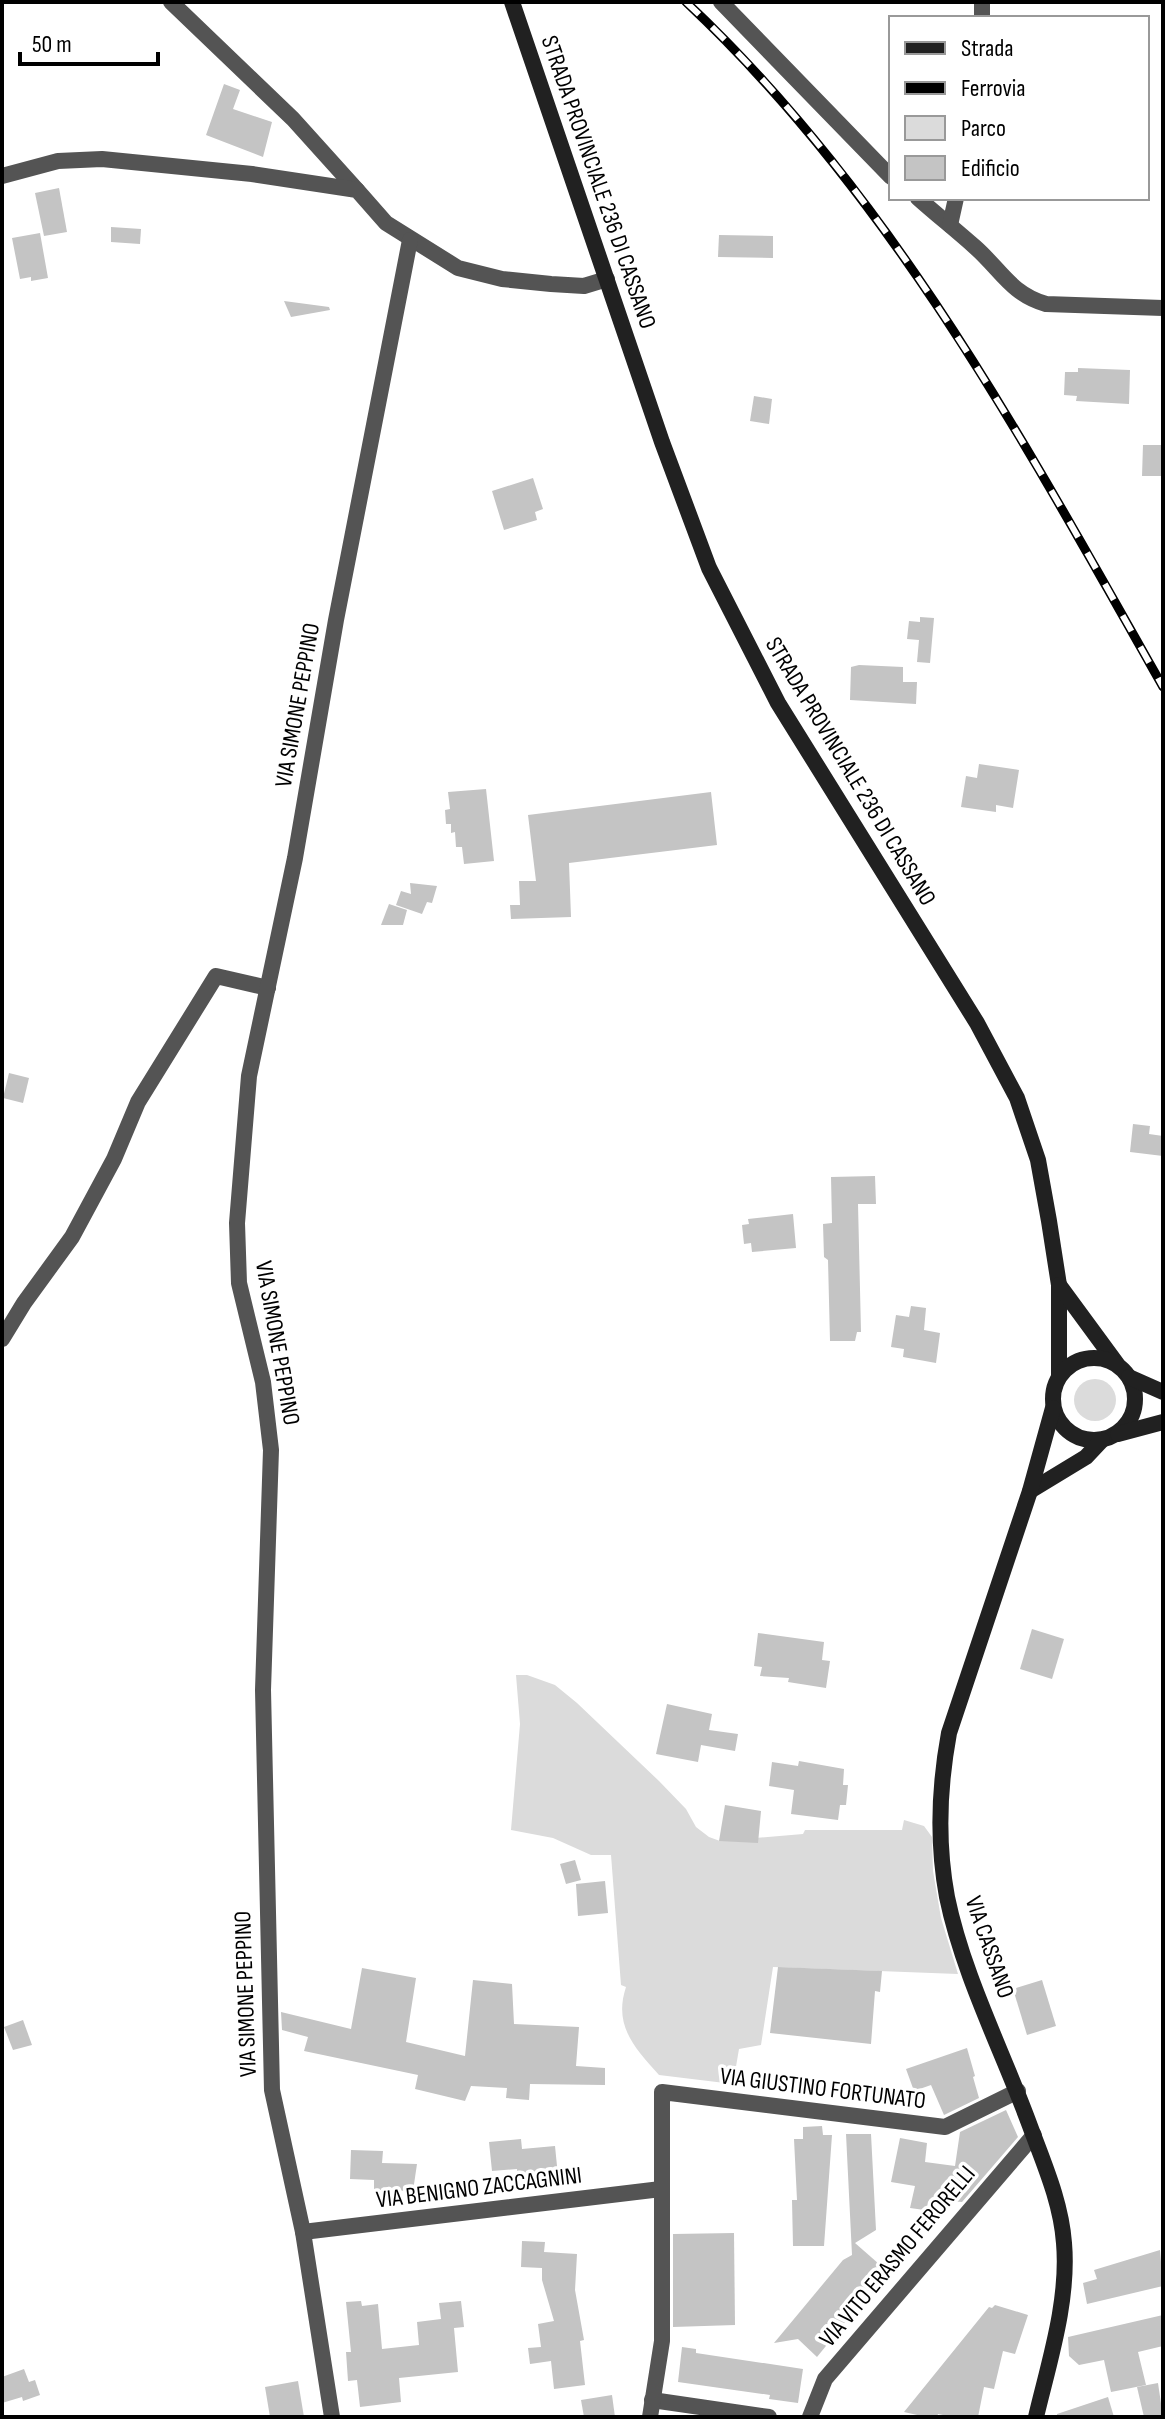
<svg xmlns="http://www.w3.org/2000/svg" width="1165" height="2419" font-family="'Sofia Sans Condensed',sans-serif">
<rect width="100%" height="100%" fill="#fff"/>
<g fill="#dbdbdb">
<circle cx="1095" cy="1400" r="21"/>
<path d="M516 1675H527L555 1685 577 1703 659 1781 686 1809 696 1827 709 1837 720 1841 803 1834 805 1830H902L904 1820 924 1826 932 1837 933 1871 941 1918 958 1974 773 1967 761 2045 739 2049 733 2084 659 2075C635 2048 613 2026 626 1987L621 1985 611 1855H591L553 1838 511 1830 520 1724Z"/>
</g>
<g fill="#c4c4c4">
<path d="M224 84 240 90 233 109 272 122 263 157 206 135Z"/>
<path d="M59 188 67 232 44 236 35 193Z"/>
<path d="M111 227 141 229 140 244 111 242Z"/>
<path d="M40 233 48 278 31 281V277L20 279 12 238Z"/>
<path d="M719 235 773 236V258L718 257Z"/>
<path d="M284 301 329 307 330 310 291 317Z"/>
<path d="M1078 368 1130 370 1129 404 1076 401 1077 396 1064 395 1065 372H1078Z"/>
<path d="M754 396 772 399 769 424 750 421Z"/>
<path d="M1143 445H1163V476H1142Z"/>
<path d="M533 478 543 509 535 512 537 520 504 530 492 491Z"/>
<path d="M920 617 934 618 930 663 917 662 919 640 907 639 909 621 920 622Z"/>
<path d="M859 665 903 667V682H917L916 704 850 700 851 667Z"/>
<path d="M979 764 1019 770 1013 808 996 805V812L961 807 966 776 977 778Z"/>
<path d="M486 789 494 861 464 864 462 847H456L455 832 451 833V824H446L445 810 450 809 448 792Z"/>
<path d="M711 792 717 845 569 863 571 917 511 919 510 905H520L519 881H536L528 815Z"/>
<path d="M410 883 437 886 432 903 427 902 422 914 396 905 401 891 411 894Z"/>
<path d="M389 904 407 910 403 925H381Z"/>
<path d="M9 1073 29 1078 23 1103 3 1098Z"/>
<path d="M1133 1124 1150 1126 1149 1134 1163 1136V1156L1130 1152Z"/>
<path d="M875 1176 876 1204H858L861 1332H857L855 1341H830L828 1260 824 1257 823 1224 832 1223 831 1177Z"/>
<path d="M793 1214 796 1248 752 1252 751 1243 744 1244 742 1225 749 1224 748 1219Z"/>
<path d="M911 1306 926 1308 924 1330 940 1333 936 1363 903 1357 904 1349 891 1347 896 1315 909 1317Z"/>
<path d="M1032 1629 1064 1639 1052 1679 1020 1669Z"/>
<path d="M758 1633 824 1642 822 1660 830 1661 826 1688 788 1682 789 1678 760 1676 762 1667 754 1666Z"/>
<path d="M667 1704 712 1714 709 1730 738 1734 735 1751 701 1745 698 1762 656 1754Z"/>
<path d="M799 1761 844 1769 843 1785H848L846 1805H840L838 1820 791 1814 794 1790 769 1786 772 1762 798 1766Z"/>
<path d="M725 1805 761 1811 758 1843 719 1841Z"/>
<path d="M575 1860 581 1880 566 1884 560 1864Z"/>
<path d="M605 1881 608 1913 578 1916 576 1884Z"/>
<path d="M778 1967 882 1971 880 1992 875 1991 871 2044 770 2033Z"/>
<path d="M362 1968 416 1978 406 2042 465 2056 473 1980 512 1984 514 2024 579 2027 576 2066 605 2068V2085L530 2084 529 2100 506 2098 507 2088 471 2086 465 2101 415 2089 418 2075 304 2051 308 2037 282 2030 281 2012 351 2029Z"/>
<path d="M1042 1980 1056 2026 1027 2035 1013 1989Z"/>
<path d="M23 2020 32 2045 13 2050 4 2027Z"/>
<path d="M967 2048 975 2076 973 2077 979 2098 944 2115 931 2085 914 2091 906 2069Z"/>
<path d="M1006 2110 1018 2137 962 2202 950 2201 946 2213 910 2208 915 2186 891 2182 900 2138 927 2143 925 2162 955 2166 960 2132Z"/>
<path d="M822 2126 823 2135H832L824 2246H793L792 2200H797L794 2139H803V2127Z"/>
<path d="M846 2134H871L876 2230 855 2243 887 2271 817 2357 798 2339 774 2343 843 2260 852 2255Z"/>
<path d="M521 2139 522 2149 555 2146 558 2176 518 2180 517 2169 492 2171 489 2142Z"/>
<path d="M351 2150 383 2151 382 2163 417 2164 413 2191 374 2190V2180L350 2179Z"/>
<path d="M734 2233 735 2325 673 2327V2234Z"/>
<path d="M522 2241 545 2242 544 2252 577 2254 575 2290 584 2340 580 2341 585 2385 554 2389 551 2361 530 2364 528 2348 541 2347 538 2324 554 2321 542 2280V2268L521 2267Z"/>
<path d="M1160 2250 1163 2286 1087 2304 1083 2283 1097 2279 1094 2270Z"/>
<path d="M361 2301 362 2306 378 2304 382 2349 419 2345 417 2322 441 2319 439 2303 461 2301 464 2327 454 2328 458 2372 399 2378 401 2402 360 2407 357 2380 348 2381 346 2352H351L346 2302Z"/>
<path d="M995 2305 1028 2315 1015 2354 1003 2351 994 2389 984 2387 978 2417H953L938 2414 937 2417H926L904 2412 989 2307 992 2308Z"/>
<path d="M1163 2315V2346L1138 2352 1146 2385 1111 2392 1104 2360 1079 2365 1069 2356 1068 2337Z"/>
<path d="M682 2347 696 2349V2353L803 2369 798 2403 769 2399 770 2395 678 2382Z"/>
<path d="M24 2369 29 2382 35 2380 40 2395 23 2401 22 2397 2 2403V2377Z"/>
<path d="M298 2381 304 2417H270L265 2387Z"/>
<path d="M1158 2383 1163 2417H1144L1137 2387Z"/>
<path d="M612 2395 615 2417H584L581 2400Z"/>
<path d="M1108 2397 1114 2417H1057V2414Z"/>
</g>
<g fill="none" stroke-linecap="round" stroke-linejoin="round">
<g stroke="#545454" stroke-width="16">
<path d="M171 2 293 119 357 190"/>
<path d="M721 2 891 177"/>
<path d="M982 2V18"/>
<path d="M2 176 58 161 102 159 252 174 344 188 357 190 386 223 458 268 502 279 551 284 584 286 607 279"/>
<path d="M918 198C937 215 956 230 975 247 1001 270 1011 294 1046 304L1163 308"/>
<path d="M950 225 956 198"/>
<path d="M2 1339 24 1303 72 1237 114 1159 138 1102 216 976 268 988"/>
<path d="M303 2232 661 2189"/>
<path d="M652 2400 769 2417"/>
<path d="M332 2417 303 2232 272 2090 263 1690 271 1450 263 1382 239 1283 237 1223 249 1076 295 858 336 620 410 240"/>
<path d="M650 2417 662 2341V2092L945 2127 1018 2091"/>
<path d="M810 2417 825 2379 1034 2135"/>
</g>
<g stroke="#212121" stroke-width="16">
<path d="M512 2 662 442 709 568 778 703 977 1023 1017 1098 1038 1160 1049 1221 1059 1285V1376"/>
<path d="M1059 1285 1117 1364"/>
<circle cx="1094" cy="1399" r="41"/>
<path d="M1129 1377 1163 1392"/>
<path d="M1118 1434 1163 1422"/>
<path d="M1030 1491 1086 1457 1102 1440"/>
<path d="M1036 2417C1049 2362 1069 2301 1064 2243 1061 2202 1044 2164 1030 2126 1003 2052 963 1975 947 1897 937 1843 939 1787 949 1733L1030 1491 1053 1408"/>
</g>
<defs>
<path id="rail" d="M686 2C892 195 1026 445 1163 687"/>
</defs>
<use href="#rail" stroke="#000" stroke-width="9"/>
<use href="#rail" stroke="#fff" stroke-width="6" stroke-dasharray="18" stroke-linecap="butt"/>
</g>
<g text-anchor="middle" stroke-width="7" stroke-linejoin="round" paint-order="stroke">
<g font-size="24" fill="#000" stroke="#fff">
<text transform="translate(599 182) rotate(71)" y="8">STRADA PROVINCIALE 236 DI CASSANO</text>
<text transform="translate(297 705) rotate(-80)" y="8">VIA SIMONE PEPPINO</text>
<text transform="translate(851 771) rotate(59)" y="8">STRADA PROVINCIALE 236 DI CASSANO</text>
<text transform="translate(278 1343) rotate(80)" y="8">VIA SIMONE PEPPINO</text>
<text transform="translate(990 1947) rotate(71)" y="8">VIA CASSANO</text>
<text transform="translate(245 1994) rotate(-92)" y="8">VIA SIMONE PEPPINO</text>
<text transform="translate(823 2088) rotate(7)" y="8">VIA GIUSTINO FORTUNATO</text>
<text transform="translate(479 2187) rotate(-7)" y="8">VIA BENIGNO ZACCAGNINI</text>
<text transform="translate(897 2256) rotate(-50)" y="8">VIA VITO ERASMO FERORELLI</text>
</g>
</g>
<rect width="1165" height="2419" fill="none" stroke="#000000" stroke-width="8"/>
<rect x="889" y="16" width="260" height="184" fill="#ffffff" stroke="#999999" stroke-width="2"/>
<rect x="905" y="42" width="40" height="12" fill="#212121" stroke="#999999" stroke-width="2"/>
<text x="961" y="56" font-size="24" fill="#000000">Strada</text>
<rect x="905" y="82" width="40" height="12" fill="#000000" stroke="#999999" stroke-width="2"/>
<text x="961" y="96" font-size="24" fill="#000000">Ferrovia</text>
<rect x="905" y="116" width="40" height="24" fill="#dbdbdb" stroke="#999999" stroke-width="2"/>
<text x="961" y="136" font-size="24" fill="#000000">Parco</text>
<rect x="905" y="156" width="40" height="24" fill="#c4c4c4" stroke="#999999" stroke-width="2"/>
<text x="961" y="176" font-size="24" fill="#000000">Edificio</text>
<path d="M20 52v12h138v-12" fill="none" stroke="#000000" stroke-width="4"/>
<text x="32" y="52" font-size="24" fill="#000000" stroke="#ffffff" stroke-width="6" paint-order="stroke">50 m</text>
</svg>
